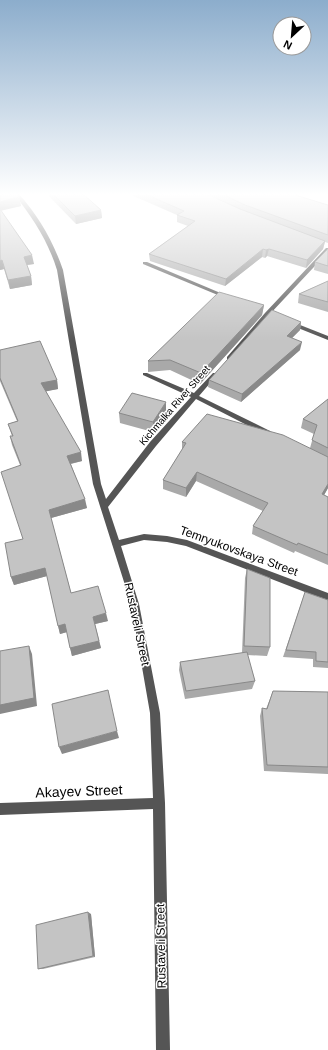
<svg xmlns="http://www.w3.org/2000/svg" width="328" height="1050" font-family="Helvetica,sans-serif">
<rect width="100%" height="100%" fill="#fff"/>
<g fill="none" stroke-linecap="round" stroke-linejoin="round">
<g fill="#555" fill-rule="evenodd">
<path d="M14 194H19C39 217 53 241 63 270L101 484 106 499 150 442 191 397 143 375V373H147L194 393 213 373H217V375L199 396 270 431 271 433 270 435H266L196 399 156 446 108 507 119 540 144 534 167 536 187 540 328 593V601L186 546 167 542 144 540 121 546 139 604 160 713 165 803 170 1050H156L153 809 0 815V803L153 798 150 713 131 604 93 484 57 270C48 241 33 218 14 194Z"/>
<path d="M326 248H328V252L269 315 231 359H227V357L265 313Z"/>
<path d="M143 262H147L230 297 225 298 143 264Z"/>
<path d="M290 321 328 336V340L288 324 287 323Z"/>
</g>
</g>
<g fill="#a9a9a9">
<path d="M0 194 19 197 21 206 1 210 34 264 27 265 31 276 32 285 10 289 4 269 0 270Z"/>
<path d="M47 194H83L101 210 102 218 76 224Z"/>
<path d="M129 194H299V196L328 205V243L325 242 323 249 306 268 267 256 265 258 262 257 225 286 150 261 149 254 188 226 177 222V215Z"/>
<path d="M328 249V274L314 270 315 262Z"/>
<path d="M328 281V312L298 303 299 294Z"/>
<path d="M264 305 262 315 200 384 170 370 148 372V361Z"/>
<path d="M301 322 300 330 292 338 300 350 241 402 208 387 209 380Z"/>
<path d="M0 350 57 380 58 389 46 391 82 461 71 464 87 508 51 518 71 593 108 621 95 624 101 648 72 656 67 632 60 634 47 576 14 585 11 577 23 539 20 465 12 445 10 436H12L8 424 17 421 0 381Z"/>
<path d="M328 399V488L324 495 328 497V565L295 551 294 553 252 534 253 526 263 511 196 481 186 497 163 489V480L182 450V442L310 448 314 434 301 428 303 419Z"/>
<path d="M119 413H166L153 432 120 423Z"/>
<path d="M247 569 270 647 267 656 247 655 255 681 252 689 185 699 179 670 180 662 242 653 245 578Z"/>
<path d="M305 592 328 600V668L313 667V659L283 657Z"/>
<path d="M273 691 328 692V774L264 771 260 716 262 708 266 709Z"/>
<path d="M91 914 95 957 43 969H38Z"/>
</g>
<g fill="#898989">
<path d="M19 197 21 206 0 211V202Z"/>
<path d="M101 210 102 218 76 224 75 216Z"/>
<path d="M325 241 323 249 306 268 307 260Z"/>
<path d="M263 249 262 257 225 286 226 279Z"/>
<path d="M269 249 267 256 265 258 266 250Z"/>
<path d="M32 255 34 264 26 265 24 257Z"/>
<path d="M2 260 4 269 0 270V261Z"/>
<path d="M31 276 32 285 10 289 8 280Z"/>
<path d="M264 305 262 315 200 384 201 373Z"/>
<path d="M301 322 300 330 286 344 287 336Z"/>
<path d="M302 342 300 350 241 402 242 394Z"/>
<path d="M57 380 58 389 43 392 41 383Z"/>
<path d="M166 402V413L153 432V422Z"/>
<path d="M81 452 82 461 69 464 67 456Z"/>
<path d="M197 472 196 481 186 497V488Z"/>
<path d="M328 484V488L319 504 322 494Z"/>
<path d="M85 499 87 508 51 518 49 510Z"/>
<path d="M45 568 47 576 14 585 11 577Z"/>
<path d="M106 613 108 621 95 624 93 617Z"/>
<path d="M65 624 67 632 60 634 58 626Z"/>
<path d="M99 641 101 648 72 656 70 648Z"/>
<path d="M29 646 32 654 37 706 0 714V705Z"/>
<path d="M117 731 119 738 62 754 59 747Z"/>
<path d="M88 912 91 914 95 957 93 956Z"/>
</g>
<g fill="#c4c4c4" stroke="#898989">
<path d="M0 194H17L19 197 0 202Z"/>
<path d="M53 194H83L101 210 75 216Z"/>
<path d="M145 194H207L240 209 325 241 307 260 269 249 266 250 263 249 226 279 149 254 195 221 177 215 184 211Z"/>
<path d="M222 194H297L295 195 328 205V235L245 205Z"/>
<path d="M0 209 32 255 24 257 31 276 8 280 2 260 0 261Z"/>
<path d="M328 249V266L315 262Z"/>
<path d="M328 281V302L299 294Z"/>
<path d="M219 292 264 305 201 373 170 360 148 361Z"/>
<path d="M272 310 301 322 287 336 302 342 242 394 209 380Z"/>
<path d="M40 341 57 380 41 383 81 452 67 456 85 499 49 510 71 593 98 586 106 613 93 617 99 641 70 648 65 624 58 626 45 568 11 577 5 543 23 539 1 472 21 465 10 436H13L8 424 18 421 0 378V350Z"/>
<path d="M132 393 166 402 153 422 119 413Z"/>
<path d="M328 399V448L312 440 317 425 303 419Z"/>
<path d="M207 414 283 435 328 457V484L322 494 328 497V555L298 543 297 545 253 526 268 503 197 472 186 488 163 480 186 443 182 442Z"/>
<path d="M247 569 270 578V647L244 646Z"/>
<path d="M305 592 328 600V662L316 661V652L286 650Z"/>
<path d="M29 646 34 698 0 705V651Z"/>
<path d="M247 652 255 681 186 691 180 662Z"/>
<path d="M108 690 117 731 59 747 52 704Z"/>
<path d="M273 691 328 692V767L267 765 262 708 267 709Z"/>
<path d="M88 912 93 956 38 969 36 925Z"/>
</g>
<linearGradient id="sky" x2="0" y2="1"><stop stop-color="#8cadcc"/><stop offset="0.57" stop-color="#fff"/><stop offset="1" stop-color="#fff" stop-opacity="0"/></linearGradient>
<rect width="328" height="341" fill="url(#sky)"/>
<g text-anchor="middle" stroke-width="3" stroke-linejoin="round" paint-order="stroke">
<g font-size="10" fill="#000" stroke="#fff">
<text transform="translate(174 405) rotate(-49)" y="4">Kichmalka River Street</text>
</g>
<g font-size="12" fill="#000" stroke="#fff">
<text transform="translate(239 551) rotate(20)" y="4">Temryukovskaya Street</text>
<text transform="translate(137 624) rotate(78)" y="4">Rustaveli Street</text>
<text transform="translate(161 946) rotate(-91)" y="4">Rustaveli Street</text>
</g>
<g font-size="14" fill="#000" stroke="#fff">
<text transform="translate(79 791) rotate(-2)" y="5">Akayev Street</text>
</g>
</g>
<g transform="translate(292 36) rotate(206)"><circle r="19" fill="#ffffff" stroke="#999999"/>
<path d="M0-3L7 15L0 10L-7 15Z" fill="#000000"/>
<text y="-6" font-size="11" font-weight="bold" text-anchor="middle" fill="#000000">N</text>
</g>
</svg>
